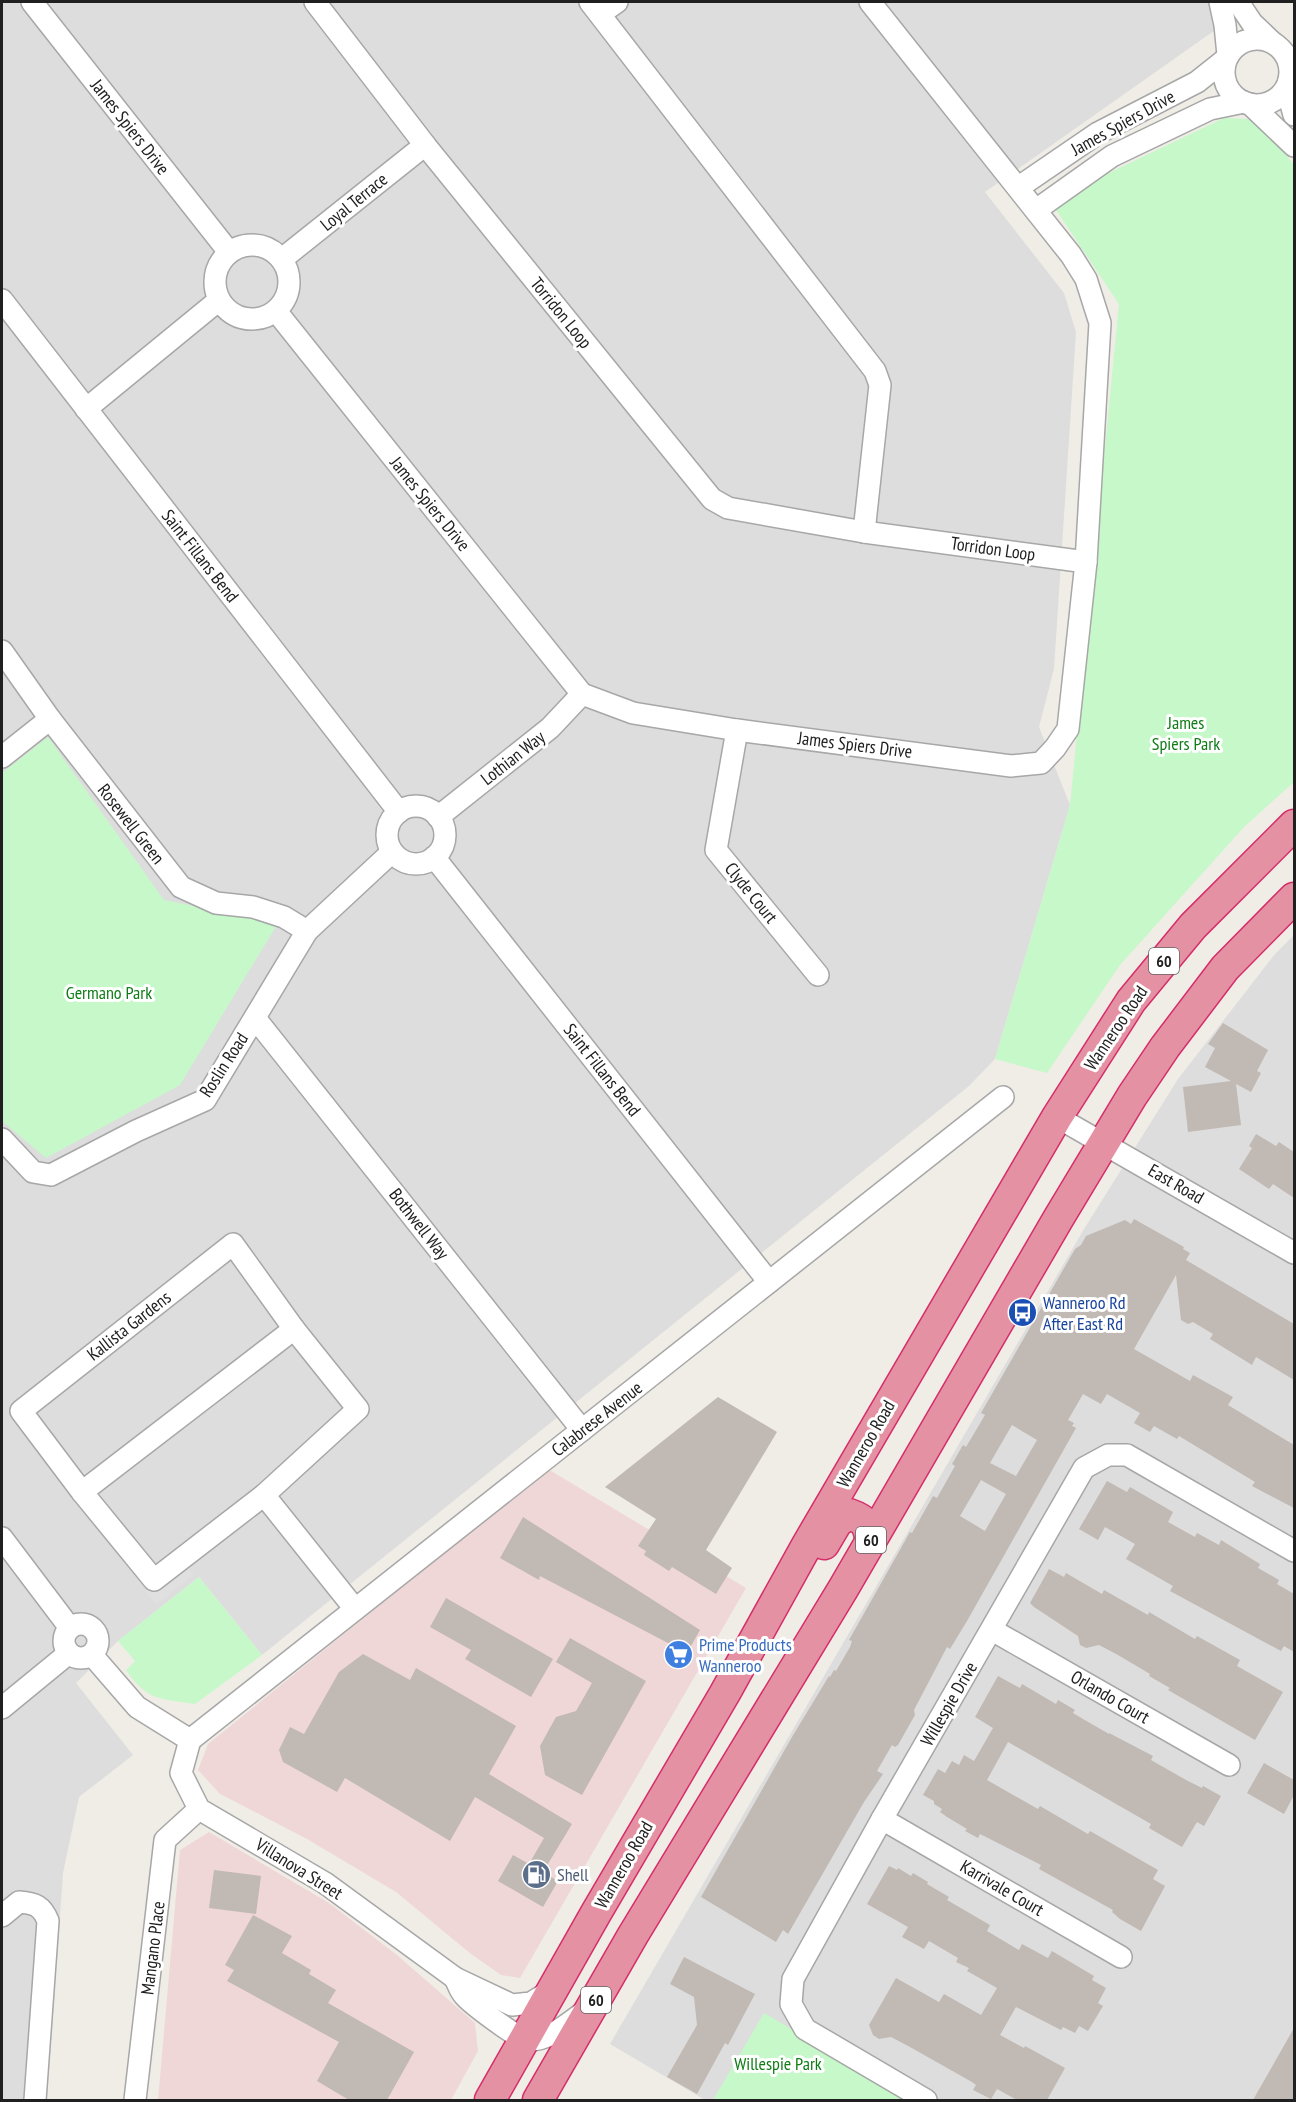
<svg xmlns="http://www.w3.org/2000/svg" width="1296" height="2102" font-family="'PT Sans Narrow',sans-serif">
<rect width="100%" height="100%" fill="#f0ede7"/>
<g fill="#dedddd">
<path d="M2 2H1255L985 192 1064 293 1076 332 1054 669 1039 727 1070 805 995 1059 969 1086 262 1655 199 1577 118 1641 76 1683 133 1755 79 1797 63 1873 47 2100H2Z"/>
<path d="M1294 935V2100H705L610 2044 1084 1229 1178 1079 1275 954Z"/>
</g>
<g fill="#f0d7d7">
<path d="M548 1469 746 1588 520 1978 501 1975 471 1954 396 1892 307 1839 220 1794 198 1770 208 1744Z"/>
<path d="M209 1832 329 1903 397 1955 475 2023 478 2051 451 2100H158L180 1850Z"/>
</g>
<g fill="#c6f8c9">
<path d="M1224 118 1250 119 1274 140 1294 165V782L1244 827 1120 965 1047 1073 995 1059 1070 805 1119 304 1050 201Z"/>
<path d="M48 737 164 900 278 923 180 1085 46 1158 2 1121V773Z"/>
<path d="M199 1577 262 1655 195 1704C160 1698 148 1702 126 1670L135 1661 118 1641Z"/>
<path d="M764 2013 913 2100H713Z"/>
</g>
<path fill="#e0e0e0" d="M184 1562 194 1575 156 1605 145 1591Z"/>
<g fill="#c1b9b3" fill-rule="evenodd">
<path d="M1223 1023 1268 1050 1257 1071 1261 1073 1251 1092 1236 1084 1241 1125 1188 1132 1183 1087 1231 1081 1205 1067 1215 1048 1208 1044Z"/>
<path d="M1256 1134 1276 1146 1279 1142 1294 1152V1198L1273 1184 1269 1189 1239 1169 1252 1148 1249 1146Z"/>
<path d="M1134 1219 1184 1247 1183 1249 1190 1253 1186 1260 1294 1324V1380L1256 1357 1252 1365 1210 1339 1213 1334 1193 1322 1188 1324 1181 1320 1176 1275 1134 1349 1190 1381 1193 1375 1233 1397 1228 1405 1294 1445V1508L1252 1486 1255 1482 1179 1436 1177 1439 1154 1426 1150 1432 1134 1423 1140 1413 1107 1394 1101 1404 1083 1394 1068 1420 1074 1423 1072 1426 1076 1428 967 1621 950 1649 947 1647 914 1710 915 1715 898 1745 895 1747 892 1745 877 1771 883 1774 864 1802 788 1934 783 1930 776 1942 701 1897 792 1737 829 1676 830 1677 834 1670 836 1671 850 1647 852 1641 849 1640 910 1532 912 1533 933 1496 937 1498 955 1466 952 1464 963 1445 966 1447 985 1415 981 1413 1075 1249 1081 1245 1086 1236 1125 1220 1131 1224ZM1012 1425 1037 1440 1016 1476 990 1463ZM981 1480 1006 1494 985 1531 960 1516Z"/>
<path d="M718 1397 777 1432 706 1550 732 1568 716 1594 672 1567 669 1571 644 1555 646 1551 638 1546 656 1519 605 1487Z"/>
<path d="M1107 1481 1127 1492 1130 1487 1173 1512 1168 1522 1195 1537 1197 1533 1219 1545 1221 1540 1260 1564 1258 1568 1279 1580 1277 1584 1294 1594V1652L1284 1646 1281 1651 1170 1591 1173 1586 1126 1559 1135 1544 1105 1527 1098 1540 1079 1529Z"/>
<path d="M523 1517 700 1630 687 1653 540 1576 539 1580 500 1558Z"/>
<path d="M1049 1569 1064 1577 1066 1573 1102 1594 1104 1590 1148 1615 1149 1612 1195 1639 1197 1636 1240 1660 1237 1666 1283 1692 1255 1740 1168 1690 1170 1688 1149 1676 1150 1674 1118 1655 1099 1645 1086 1648 1080 1645 1078 1636 1034 1607 1030 1603Z"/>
<path d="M446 1598 553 1659 531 1697 465 1659 471 1650 430 1627Z"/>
<path d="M570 1638 646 1681 582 1795 545 1775 540 1746 556 1717 576 1711 592 1683 556 1662Z"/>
<path d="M363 1654 410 1680 416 1668 516 1726 489 1774 572 1824 543 1872 558 1881 543 1907 498 1881 513 1855 529 1864 544 1838 475 1797 450 1841 345 1778 337 1792 283 1762 279 1750 290 1727 304 1734 339 1672Z"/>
<path d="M998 1676 1020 1688 1022 1684 1056 1704 1058 1700 1075 1710 1073 1713 1083 1719 1109 1734V1733L1153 1756 1151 1760 1186 1780 1202 1788 1203 1786 1221 1796 1204 1826 1197 1822 1182 1847 1149 1828 1151 1824 1008 1742 987 1780 1038 1809 1040 1806 1088 1834 1090 1831 1158 1870 1153 1879 1165 1886 1141 1931 1120 1919 1112 1912 1113 1910 1039 1869 1041 1865 980 1834 978 1838 965 1831 967 1829 947 1817 940 1812 942 1809 934 1804V1801L923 1795 938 1769 945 1773 952 1761 959 1765 964 1755 974 1761 993 1728 975 1717Z"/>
<path d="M1264 1763 1294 1780V1795L1284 1814 1247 1793Z"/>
<path d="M889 1866 897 1870 898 1868 911 1876 913 1873 928 1882 927 1884 949 1897 947 1900 990 1925 987 1931 1019 1950 1022 1944 1048 1958 1052 1951 1094 1976 1092 1980 1106 1988 1098 2003 1103 2006 1088 2031 1079 2026 1075 2033 1063 2027 1061 2030 1016 2007 1000 2035 1024 2048 1025 2046 1065 2068 1047 2100H1017L997 2089 991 2099 973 2090 976 2085 972 2082 910 2047 891 2037 879 2039 873 2035 869 2025 896 1978 939 2002 944 1994 981 2015 997 1988 967 1971 969 1968 956 1962 958 1958 929 1941 924 1949 902 1937 908 1927 867 1904Z"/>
<path d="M214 1870 261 1876 256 1914 209 1908Z"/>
<path d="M253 1915 292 1936 282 1953 311 1970 309 1974 336 1990 328 2003 414 2052 387 2100H349L317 2081 339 2042 227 1981 234 1970 225 1965Z"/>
<path d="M684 1957 755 1994 728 2045 725 2043 697 2094 667 2077 697 2025 694 1997 670 1984Z"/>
<path d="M1294 2028V2100H1253Z"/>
</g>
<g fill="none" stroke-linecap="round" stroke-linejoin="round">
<defs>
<g id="minor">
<path d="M32 2 229 252"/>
<path d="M315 2 425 145 712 499 728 508 864 532 1086 562"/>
<path d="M590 2 875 371 880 385 864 532"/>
<path d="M1220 2 1225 25 1228 55"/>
<path d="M1238 2 1252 23 1273 43"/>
<path d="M600 14 617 2"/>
<circle cx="1257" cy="72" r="33"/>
<path d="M1289 80 1291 104 1294 115"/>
<path d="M1250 104 1294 146"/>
<path d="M1019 187 1098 133 1197 82 1226 59"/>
<path d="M1036 210 1112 156 1210 109 1244 102"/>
<circle cx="252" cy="282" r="37"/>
<path d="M282 259 425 145"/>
<path d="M2 300 399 812"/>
<path d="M276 311 582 694 633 713 737 730 1011 766 1041 763 1055 748 1068 729 1086 562 1100 323 1086 279 1071 255 870 2"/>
<path d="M86 409 219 300"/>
<path d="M2 651 50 719 181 887 216 903 253 907 284 917 307 931"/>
<path d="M737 730 716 850 818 975"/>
<path d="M2 757 50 719"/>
<circle cx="416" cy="835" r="29"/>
<path d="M438 817 550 728 582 694"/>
<path d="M434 857 769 1282"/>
<path d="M255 1018 582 1430"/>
<path d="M1057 1117 1294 1253"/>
<path d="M2 1139 33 1172 51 1175 136 1131 205 1100 307 931 392 852"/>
<path d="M233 1244 294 1329 358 1409 264 1495 154 1580 82 1492 21 1411Z"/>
<path d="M82 1492 294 1329"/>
<path d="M264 1495 355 1609"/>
<path d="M2 1538 70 1628"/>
<circle cx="81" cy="1641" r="17"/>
<path d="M992 1630 1229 1765"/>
<path d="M92 1655 137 1707 190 1740"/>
<path d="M2 1708 69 1653"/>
<path d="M190 1740 1003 1097"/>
<path d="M190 1740 181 1773 199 1809 325 1883 455 1978 512 2005 531 2003 552 1990"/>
<path d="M882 1819 1121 1957"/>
<path d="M2 1916 19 1902C35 1903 42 1906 48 1921L35 2100"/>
<path d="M455 1978C458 1984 460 1991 464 1995 470 2003 517 2038 525 2039 545 2044 569 2023 584 2012"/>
<path d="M135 2100 165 1840 199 1809"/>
<path d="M926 2100 805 2029 791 2004 793 1979 882 1819 1084 1468 1108 1455H1127L1294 1551"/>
</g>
<g id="highway">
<path d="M824 1544 837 1522 849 1514C866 1520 867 1523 871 1540"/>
<path d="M490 2100 596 1913 725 1693 807 1545 1057 1117 1131 1001 1193 926 1294 825"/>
<path d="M538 2100 633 1935 843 1589 1058 1219 1132 1096 1165 1047 1225 968 1294 898"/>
</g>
</defs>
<use href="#minor" stroke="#a7a7a7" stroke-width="24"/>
<use href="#highway" stroke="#d52d6a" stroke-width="33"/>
<use href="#minor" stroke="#fff" stroke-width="21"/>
<use href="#highway" stroke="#e492a3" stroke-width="30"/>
</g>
<defs>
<symbol id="bus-disc" viewBox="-11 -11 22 22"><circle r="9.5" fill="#1a4fb4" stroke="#fff"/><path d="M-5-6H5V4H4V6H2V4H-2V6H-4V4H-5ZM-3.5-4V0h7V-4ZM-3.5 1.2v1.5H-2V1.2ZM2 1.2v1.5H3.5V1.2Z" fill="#fff"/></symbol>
<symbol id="supermarket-disc" viewBox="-11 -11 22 22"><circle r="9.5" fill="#3f7fe0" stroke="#fff"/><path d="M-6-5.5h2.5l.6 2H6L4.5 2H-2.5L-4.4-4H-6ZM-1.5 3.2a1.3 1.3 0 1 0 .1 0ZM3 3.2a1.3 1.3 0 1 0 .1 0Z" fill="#fff"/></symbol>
<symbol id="fuel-disc" viewBox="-11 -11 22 22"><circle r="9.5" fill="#5c6f8a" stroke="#fff"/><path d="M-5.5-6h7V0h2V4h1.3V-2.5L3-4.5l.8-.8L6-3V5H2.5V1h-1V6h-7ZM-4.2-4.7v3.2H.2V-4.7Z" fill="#fff"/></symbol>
</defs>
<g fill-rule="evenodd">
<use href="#bus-disc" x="1006" y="1296" width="33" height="33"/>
<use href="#supermarket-disc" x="662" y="1638" width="33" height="33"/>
<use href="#fuel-disc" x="520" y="1858" width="33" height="33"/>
</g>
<g text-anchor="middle" stroke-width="6" stroke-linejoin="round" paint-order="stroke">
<g fill="#fff" stroke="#636363" stroke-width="1.5">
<rect x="1149" y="948" width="30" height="26" rx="4.5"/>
<rect x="856" y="1527" width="30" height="26" rx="4.5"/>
<rect x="581" y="1987" width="30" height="26" rx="4.5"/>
</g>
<g font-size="16" font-weight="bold" fill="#202020">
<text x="1164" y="967">60</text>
<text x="871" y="1546">60</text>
<text x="596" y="2006">60</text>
</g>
<g font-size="18" fill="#202020" stroke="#fff">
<text transform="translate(1123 123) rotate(-29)" y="6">James Spiers Drive</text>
<text transform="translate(130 127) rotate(52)" y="6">James Spiers Drive</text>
<text transform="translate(354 202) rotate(-39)" y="6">Loyal Terrace</text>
<text transform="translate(561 313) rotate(51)" y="6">Torridon Loop</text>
<text transform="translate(430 504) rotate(51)" y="6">James Spiers Drive</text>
<text transform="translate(993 549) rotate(8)" y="6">Torridon Loop</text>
<text transform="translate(200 556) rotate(52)" y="6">Saint Fillans Bend</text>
<text transform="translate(855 745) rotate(7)" y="6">James Spiers Drive</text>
<text transform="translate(513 758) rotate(-38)" y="6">Lothian Way</text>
<text transform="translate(131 824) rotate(52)" y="6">Rosewell Green</text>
<text transform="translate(751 893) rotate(51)" y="6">Clyde Court</text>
<text transform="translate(1116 1028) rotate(-56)" y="6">Wanneroo Road</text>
<text transform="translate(224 1065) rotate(-57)" y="6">Roslin Road</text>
<text transform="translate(602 1070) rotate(52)" y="6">Saint Fillans Bend</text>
<text transform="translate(1176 1184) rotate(30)" y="6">East Road</text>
<text transform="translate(419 1224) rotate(52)" y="6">Bothwell Way</text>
<text transform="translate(129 1326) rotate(-38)" y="6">Kallista Gardens</text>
<text transform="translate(597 1419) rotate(-38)" y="6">Calabrese Avenue</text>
<text transform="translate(866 1444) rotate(-60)" y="6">Wanneroo Road</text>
<text transform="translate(1110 1697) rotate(30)" y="6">Orlando Court</text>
<text transform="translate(949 1704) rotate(-60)" y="6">Willespie Drive</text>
<text transform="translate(624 1865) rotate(-60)" y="6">Wanneroo Road</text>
<text transform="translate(299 1869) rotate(32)" y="6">Villanova Street</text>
<text transform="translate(1002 1888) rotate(30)" y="6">Karrivale Court</text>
<text transform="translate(153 1948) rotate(-83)" y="6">Mangano Place</text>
</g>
<g font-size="18" fill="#107c16" stroke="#fff">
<text x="1186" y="729">James<tspan x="1186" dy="21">Spiers Park</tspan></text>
<text x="109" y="999">Germano Park</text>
<text x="778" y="2070">Willespie Park</text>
</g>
<g font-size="18" fill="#164399" stroke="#fff" text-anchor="start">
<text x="1043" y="1309">Wanneroo Rd<tspan x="1043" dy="21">After East Rd</tspan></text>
</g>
<g font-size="18" fill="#366cbe" stroke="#fff" text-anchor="start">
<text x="699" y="1651">Prime Products<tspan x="699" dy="21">Wanneroo</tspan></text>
</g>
<g font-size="18" fill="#4e5e75" stroke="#fff" text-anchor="start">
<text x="557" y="1881">Shell</text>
</g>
</g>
<rect width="1296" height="2102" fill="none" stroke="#202020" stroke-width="6"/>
</svg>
